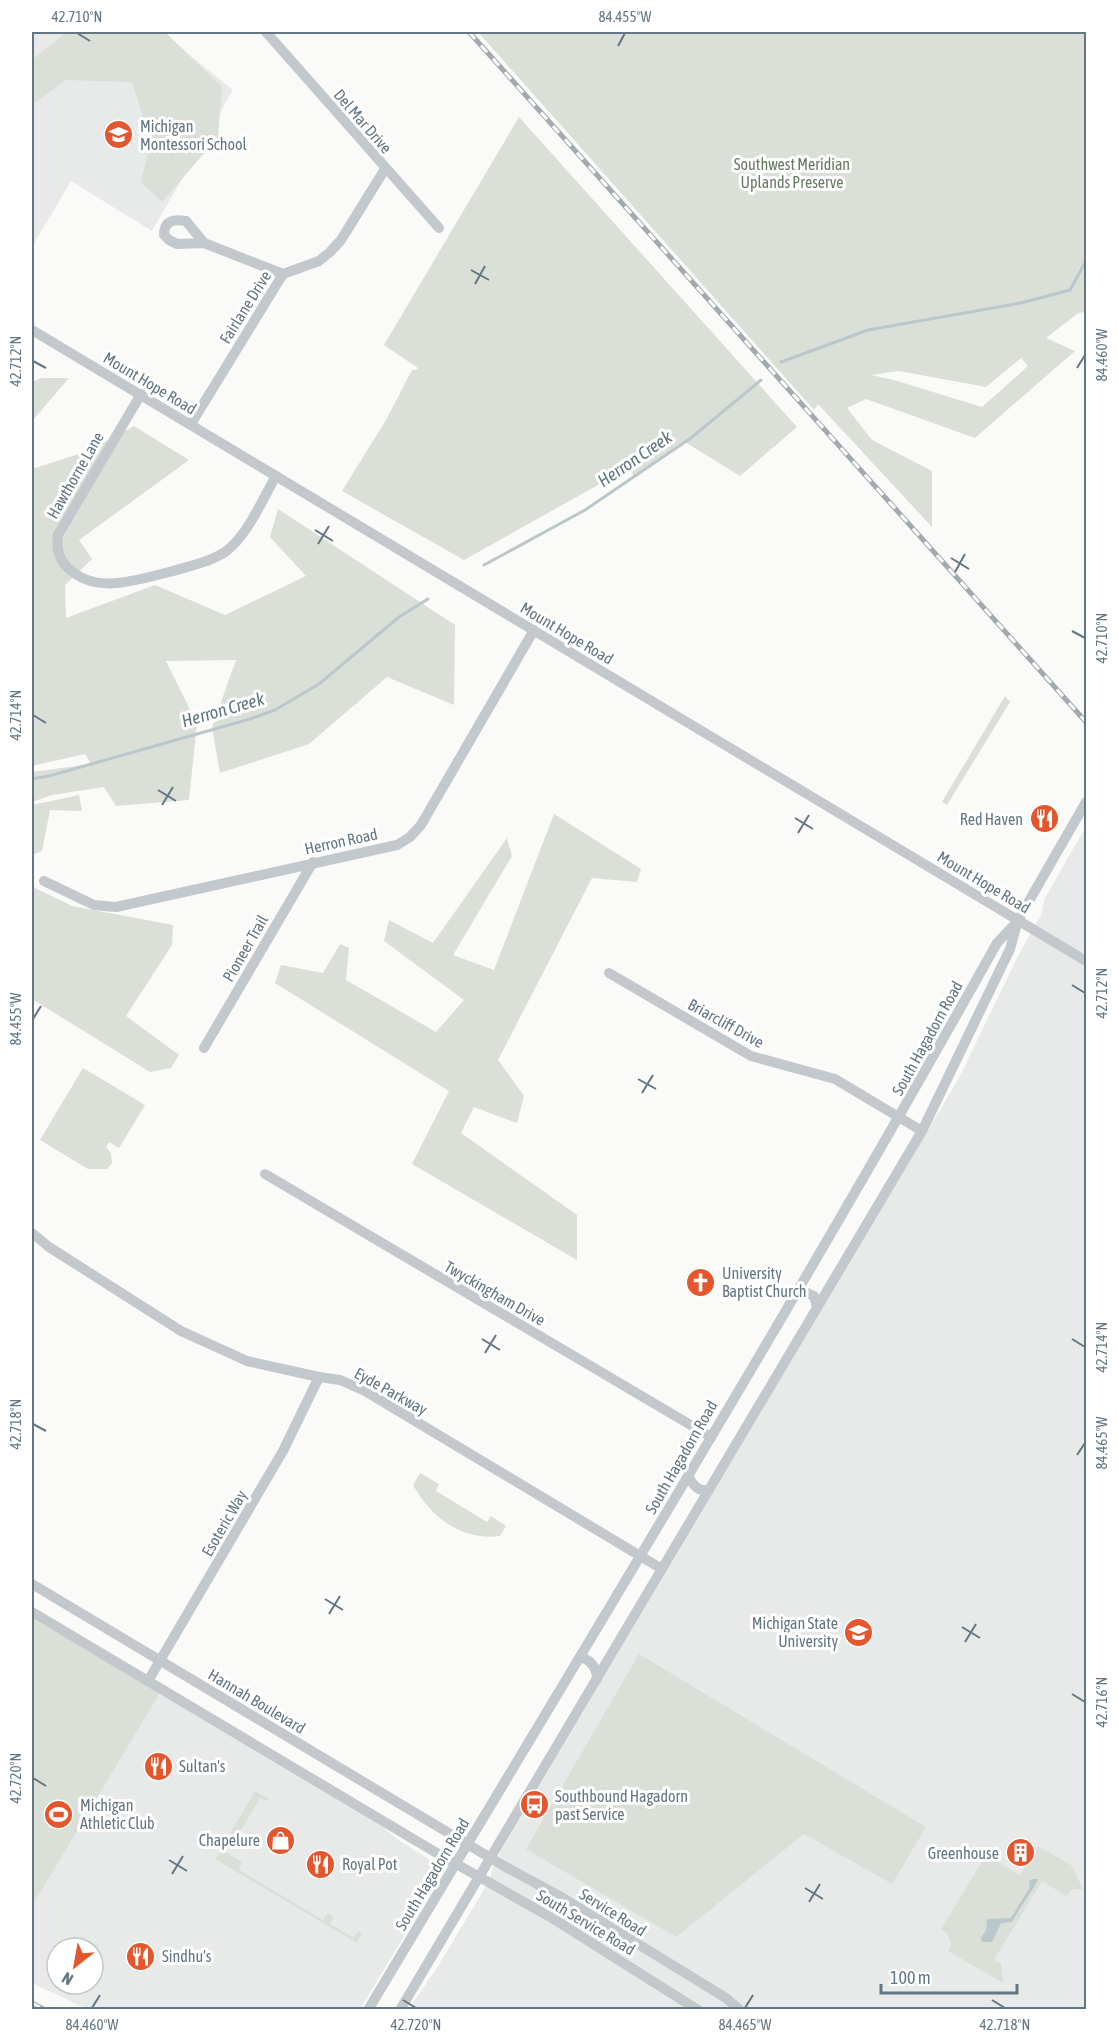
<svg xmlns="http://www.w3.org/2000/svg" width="1118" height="2041" font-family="'Asap Condensed',sans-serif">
<rect width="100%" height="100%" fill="#fafaf8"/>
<g fill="#e8e9e9" fill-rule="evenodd">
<path d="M32 32H161L233 90 152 231 71 181 32 247Z"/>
<path d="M1086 826V2009L408 2010 435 1971 491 1878V1872L502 1849 959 1078 1017 958 1042 913 1044 900Z"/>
<path d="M160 1693 382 1826 398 1840 437 1864 441 1870 440 1877 360 2009H87L32 1983V1906ZM57 1948H93V1984H57Z"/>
</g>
<g fill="#dadfd7" fill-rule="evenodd">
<path d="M67 32H165L222 87 218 137 162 202 141 182 151 142 132 82 66 80 32 105V60Z"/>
<path d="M478 32H1086V311L1077 314 1046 338 1075 351 975 438 866 399 847 408 872 440 932 471V527L818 404 814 410ZM1021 358 1028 366 982 407 894 380 871 375 899 371 986 387Z"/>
<path d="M519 117 797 427 740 476 685 442 634 477 630 467 464 560 342 491 386 420 412 370H416L418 368 384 345Z"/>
<path d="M41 378H69L32 421V382Z"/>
<path d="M134 426 189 460 79 540 92 559 65 585 66 618 155 585 225 615 306 576 270 537 278 509 455 625 454 705 387 677 309 744 220 773 212 727 236 660 166 661 197 724 189 800 116 806 104 787 52 795 32 802V772L91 764 85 754 32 766V469L88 451Z"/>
<path d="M1005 696 1010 702 947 805 942 802Z"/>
<path d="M79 795 82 811 50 810 42 851 32 855V805Z"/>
<path d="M554 814 641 869 637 882 592 878 498 1060 524 1096 517 1123 474 1107 461 1133 577 1215V1260L412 1164 449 1091 275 983 281 965 323 973 340 944 349 948 346 980 436 1032 464 1000 384 941 389 920 433 943 507 838 512 856 453 955 494 970Z"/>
<path d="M35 888 72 906 173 925 172 945 126 1016 179 1055 171 1068 150 1072 32 999V890Z"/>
<path d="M83 1068 145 1105 119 1148 109 1142 106 1147 111 1153 112 1163 107 1169H88L40 1140Z"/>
<path d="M420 1473 439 1484 436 1491 487 1522 491 1516 506 1526 500 1536C461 1541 431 1517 413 1485Z"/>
<path d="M32 1618 160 1693 32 1906Z"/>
<path d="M639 1654 926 1827 892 1884 804 1834 676 1937 526 1849Z"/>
<path d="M255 1791 269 1799 266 1801 260 1798 235 1840 241 1844 239 1847 228 1841 227 1839Z"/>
<path d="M1038 1846 1071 1865 1083 1889H1073L1066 1896 1042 1881 994 1960 1001 1964 1003 1983 948 1951 951 1945C949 1937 948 1933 941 1929L986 1855 1020 1875Z"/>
<path d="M226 1852 242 1862 239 1870 323 1920 328 1913 334 1917 330 1924 353 1937 358 1931 362 1933 357 1943 215 1859 220 1853Z"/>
</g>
<path fill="#bbc7cb" d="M1032 1879H1038C1032 1893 1020 1906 1012 1922L1001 1923 992 1942H982L981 1938 986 1930 987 1919 1011 1918 1030 1887 1029 1881Z"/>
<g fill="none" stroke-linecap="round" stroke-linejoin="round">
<g stroke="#bbc7cb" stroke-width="3">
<path d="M781 362 868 330 1021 303 1070 290 1086 261"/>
<path d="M484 565 585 510 691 438 761 380"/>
<path d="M32 779 49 776 250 719 275 710 319 684 399 617 428 599"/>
</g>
<g stroke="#c3c8cc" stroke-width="10">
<path d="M266 32 439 228"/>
<path d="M204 243 186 221C174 219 164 220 164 235L169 240 177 244 204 243 283 274"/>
<path d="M32 330 1086 961"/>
<path d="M141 394 58 535C56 548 58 559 68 568 96 595 136 580 169 572 187 567 210 562 225 552 247 537 263 498 276 476"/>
<path d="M191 424 283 274 319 261 330 252 341 240 385 169"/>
<path d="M44 881 94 905 116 907 397 845 410 837 421 825 534 630"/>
<path d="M609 973 751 1056 835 1079 922 1131"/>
<path d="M204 1048 313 862"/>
<path d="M265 1174 711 1437"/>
<path d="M32 1233 49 1247 181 1331 247 1361 319 1377 340 1380 365 1391 662 1569"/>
<path d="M796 1291 805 1292 814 1296 817 1307"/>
<path d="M688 1476C693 1485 698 1492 709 1490"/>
<path d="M32 1584 504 1866 563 1898 726 1998 740 2010"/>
<path d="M32 1612 435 1852 552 1918 698 2010"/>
<path d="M581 1657C592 1661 597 1668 597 1679"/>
<path d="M148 1681 283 1451 319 1377"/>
<path d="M368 2010C580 1655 796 1303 997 943L1016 923"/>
<path d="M400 2010 922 1131 1010 949 1018 920 1086 802"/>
</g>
<defs>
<g id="rail">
<path d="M469 32 1086 722"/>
<path d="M32 2003 45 2010"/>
</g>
</defs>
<use href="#rail" stroke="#a2aab0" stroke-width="5"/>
<use href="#rail" stroke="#fff" stroke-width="3" stroke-dasharray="9" stroke-linecap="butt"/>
</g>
<path fill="none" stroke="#657683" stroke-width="2" d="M77 33 90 41M618 46 625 33M471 270 489 280M475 284 485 266M33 361 46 368M1077 368 1085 355M315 530 333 541M318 544 329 526M951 558 969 569M955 572 965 554M1072 631 1085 638M33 715 46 723M158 790 176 801M162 805 173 787M795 818 813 829M798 833 809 815M1072 985 1085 993M33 1019 41 1006M638 1079 656 1089M642 1093 653 1075M482 1339 500 1350M1072 1339 1085 1347M485 1353 496 1335M33 1424 46 1431M1077 1455 1085 1443M325 1599 343 1610M329 1614 340 1596M962 1627 980 1638M965 1642 976 1624M1072 1694 1085 1702M33 1778 46 1786M169 1860 187 1871M172 1874 183 1856M805 1888 823 1899M809 1902 820 1884M403 2000 416 2008M992 2000 1005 2008M92 2008 100 1995M745 2008 753 1995"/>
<defs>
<symbol id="school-disc" viewBox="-11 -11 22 22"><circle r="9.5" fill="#e4572e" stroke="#fff"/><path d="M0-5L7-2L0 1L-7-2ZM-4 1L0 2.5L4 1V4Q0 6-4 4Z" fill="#fff"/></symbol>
<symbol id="restaurant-disc" viewBox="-11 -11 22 22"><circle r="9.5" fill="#e4572e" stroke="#fff"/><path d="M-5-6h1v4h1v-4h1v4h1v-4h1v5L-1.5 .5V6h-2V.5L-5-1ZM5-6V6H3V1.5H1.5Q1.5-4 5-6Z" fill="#fff"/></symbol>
<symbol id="church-disc" viewBox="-11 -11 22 22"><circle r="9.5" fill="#e4572e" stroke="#fff"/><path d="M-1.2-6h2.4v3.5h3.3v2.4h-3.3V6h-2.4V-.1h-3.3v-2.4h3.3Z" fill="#fff"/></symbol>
<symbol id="university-disc" viewBox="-11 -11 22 22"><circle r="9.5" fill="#e4572e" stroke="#fff"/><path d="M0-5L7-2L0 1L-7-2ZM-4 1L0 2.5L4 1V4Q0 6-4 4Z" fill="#fff"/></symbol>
<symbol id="bus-disc" viewBox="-11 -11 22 22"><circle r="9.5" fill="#e4572e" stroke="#fff"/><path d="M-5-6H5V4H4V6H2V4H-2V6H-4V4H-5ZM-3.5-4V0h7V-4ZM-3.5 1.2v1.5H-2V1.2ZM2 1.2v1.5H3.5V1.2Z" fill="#fff"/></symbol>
<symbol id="stadium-disc" viewBox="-11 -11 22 22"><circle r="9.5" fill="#e4572e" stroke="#fff"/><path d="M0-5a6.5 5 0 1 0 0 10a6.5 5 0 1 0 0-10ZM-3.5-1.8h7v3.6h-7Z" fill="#fff"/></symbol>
<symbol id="shop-disc" viewBox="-11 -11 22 22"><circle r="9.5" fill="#e4572e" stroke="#fff"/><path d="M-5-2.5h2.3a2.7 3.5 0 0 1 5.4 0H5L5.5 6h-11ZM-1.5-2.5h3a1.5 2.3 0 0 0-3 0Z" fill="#fff"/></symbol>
<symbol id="building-disc" viewBox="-11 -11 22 22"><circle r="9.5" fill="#e4572e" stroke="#fff"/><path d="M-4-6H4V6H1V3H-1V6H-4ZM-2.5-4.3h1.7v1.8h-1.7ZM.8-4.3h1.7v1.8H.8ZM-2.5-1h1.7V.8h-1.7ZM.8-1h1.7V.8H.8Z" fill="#fff"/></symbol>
</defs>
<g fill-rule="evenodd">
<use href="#school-disc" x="102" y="118" width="33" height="33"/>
<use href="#restaurant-disc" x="1028" y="802" width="33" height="33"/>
<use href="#church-disc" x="684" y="1266" width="33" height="33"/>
<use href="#university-disc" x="842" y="1616" width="33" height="33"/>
<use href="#restaurant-disc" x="142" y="1750" width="33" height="33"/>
<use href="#bus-disc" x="518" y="1788" width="33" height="33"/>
<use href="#stadium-disc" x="42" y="1798" width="33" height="33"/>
<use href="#shop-disc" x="264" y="1824" width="33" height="33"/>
<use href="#building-disc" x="1004" y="1836" width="33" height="33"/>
<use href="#restaurant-disc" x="304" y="1848" width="33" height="33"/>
<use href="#restaurant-disc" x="124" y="1940" width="33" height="33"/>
</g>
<g text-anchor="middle" stroke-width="6" stroke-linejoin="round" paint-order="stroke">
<g font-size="16" fill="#657683" stroke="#fff">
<text transform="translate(363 121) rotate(49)" y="6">Del Mar Drive</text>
<text transform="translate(245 307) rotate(-58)" y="6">Fairlane Drive</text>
<text transform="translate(150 383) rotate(31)" y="6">Mount Hope Road</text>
<text transform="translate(75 475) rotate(-60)" y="6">Hawthorne Lane</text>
<text transform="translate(567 633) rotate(31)" y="6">Mount Hope Road</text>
<text transform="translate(341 841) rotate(-12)" y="6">Herron Road</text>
<text transform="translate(984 882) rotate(31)" y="6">Mount Hope Road</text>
<text transform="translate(245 948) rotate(-60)" y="6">Pioneer Trail</text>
<text transform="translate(726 1023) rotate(29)" y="6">Briarcliff Drive</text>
<text transform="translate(927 1038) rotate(-61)" y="6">South Hagadorn Road</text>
<text transform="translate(495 1293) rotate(30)" y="6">Twyckingham Drive</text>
<text transform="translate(391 1391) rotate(29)" y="6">Eyde Parkway</text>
<text transform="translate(681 1457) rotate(-60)" y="6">South Hagadorn Road</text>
<text transform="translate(224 1523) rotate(-60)" y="6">Esoteric Way</text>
<text transform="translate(257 1701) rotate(31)" y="6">Hannah Boulevard</text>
<text transform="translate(432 1874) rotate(-59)" y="6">South Hagadorn Road</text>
<text transform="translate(613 1912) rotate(32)" y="6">Service Road</text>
<text transform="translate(586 1922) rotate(31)" y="6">South Service Road</text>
</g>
<g font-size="16" fill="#657683" stroke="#fff" text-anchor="start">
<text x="140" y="132">Michigan<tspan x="140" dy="18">Montessori School</tspan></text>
<text x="1023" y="825" text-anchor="end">Red Haven</text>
<text x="722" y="1279">University<tspan x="722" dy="18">Baptist Church</tspan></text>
<text x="838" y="1629" text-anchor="end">Michigan State<tspan x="838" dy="18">University</tspan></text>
<text x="179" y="1772">Sultan's</text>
<text x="555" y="1802">Southbound Hagadorn<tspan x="555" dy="18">past Service</tspan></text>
<text x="80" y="1811">Michigan<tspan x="80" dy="18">Athletic Club</tspan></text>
<text x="260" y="1846" text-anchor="end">Chapelure</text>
<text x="999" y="1859" text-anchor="end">Greenhouse</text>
<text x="342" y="1870">Royal Pot</text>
<text x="162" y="1962">Sindhu's</text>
</g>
<g font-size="16" fill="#687a64" stroke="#fff">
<text x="792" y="170">Southwest Meridian<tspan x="792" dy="18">Uplands Preserve</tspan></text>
</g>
<g font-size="18" font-style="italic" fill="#60757c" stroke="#fff">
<text transform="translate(635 459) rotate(-34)" y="6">Herron Creek</text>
<text transform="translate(223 710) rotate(-16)" y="6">Herron Creek</text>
</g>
</g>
<rect width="1118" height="2041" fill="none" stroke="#ffffff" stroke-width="66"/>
<g transform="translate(75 1966) rotate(211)"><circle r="28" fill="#ffffff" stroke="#c1c8cd" stroke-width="1.5"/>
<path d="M0-4.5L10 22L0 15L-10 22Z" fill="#e4572e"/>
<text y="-9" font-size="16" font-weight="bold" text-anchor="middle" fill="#657683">N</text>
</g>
<path d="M881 1984v9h136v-9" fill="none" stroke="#657683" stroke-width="3"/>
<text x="890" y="1984" font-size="18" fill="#657683" stroke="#ffffff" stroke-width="4.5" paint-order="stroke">100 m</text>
<rect x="33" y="33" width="1052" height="1975" fill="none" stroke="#657683" stroke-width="2"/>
<g font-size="15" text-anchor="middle" fill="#657683">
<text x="77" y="22">42.710°N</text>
<text x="625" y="22">84.455°W</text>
<text transform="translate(1102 355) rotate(-90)" y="5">84.460°W</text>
<text transform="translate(16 361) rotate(-90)" y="5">42.712°N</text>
<text transform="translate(1102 638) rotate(-90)" y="5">42.710°N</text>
<text transform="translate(16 715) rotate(-90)" y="5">42.714°N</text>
<text transform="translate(1102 993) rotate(-90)" y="5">42.712°N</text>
<text transform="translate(16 1019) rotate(-90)" y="5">84.455°W</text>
<text transform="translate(1102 1347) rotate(-90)" y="5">42.714°N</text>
<text transform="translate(16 1424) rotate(-90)" y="5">42.718°N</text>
<text transform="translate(1102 1443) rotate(-90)" y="5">84.465°W</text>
<text transform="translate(1102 1702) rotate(-90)" y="5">42.716°N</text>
<text transform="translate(16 1778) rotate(-90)" y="5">42.720°N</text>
<text x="92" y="2030">84.460°W</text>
<text x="416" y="2030">42.720°N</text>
<text x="745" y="2030">84.465°W</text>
<text x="1005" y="2030">42.718°N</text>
</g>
</svg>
